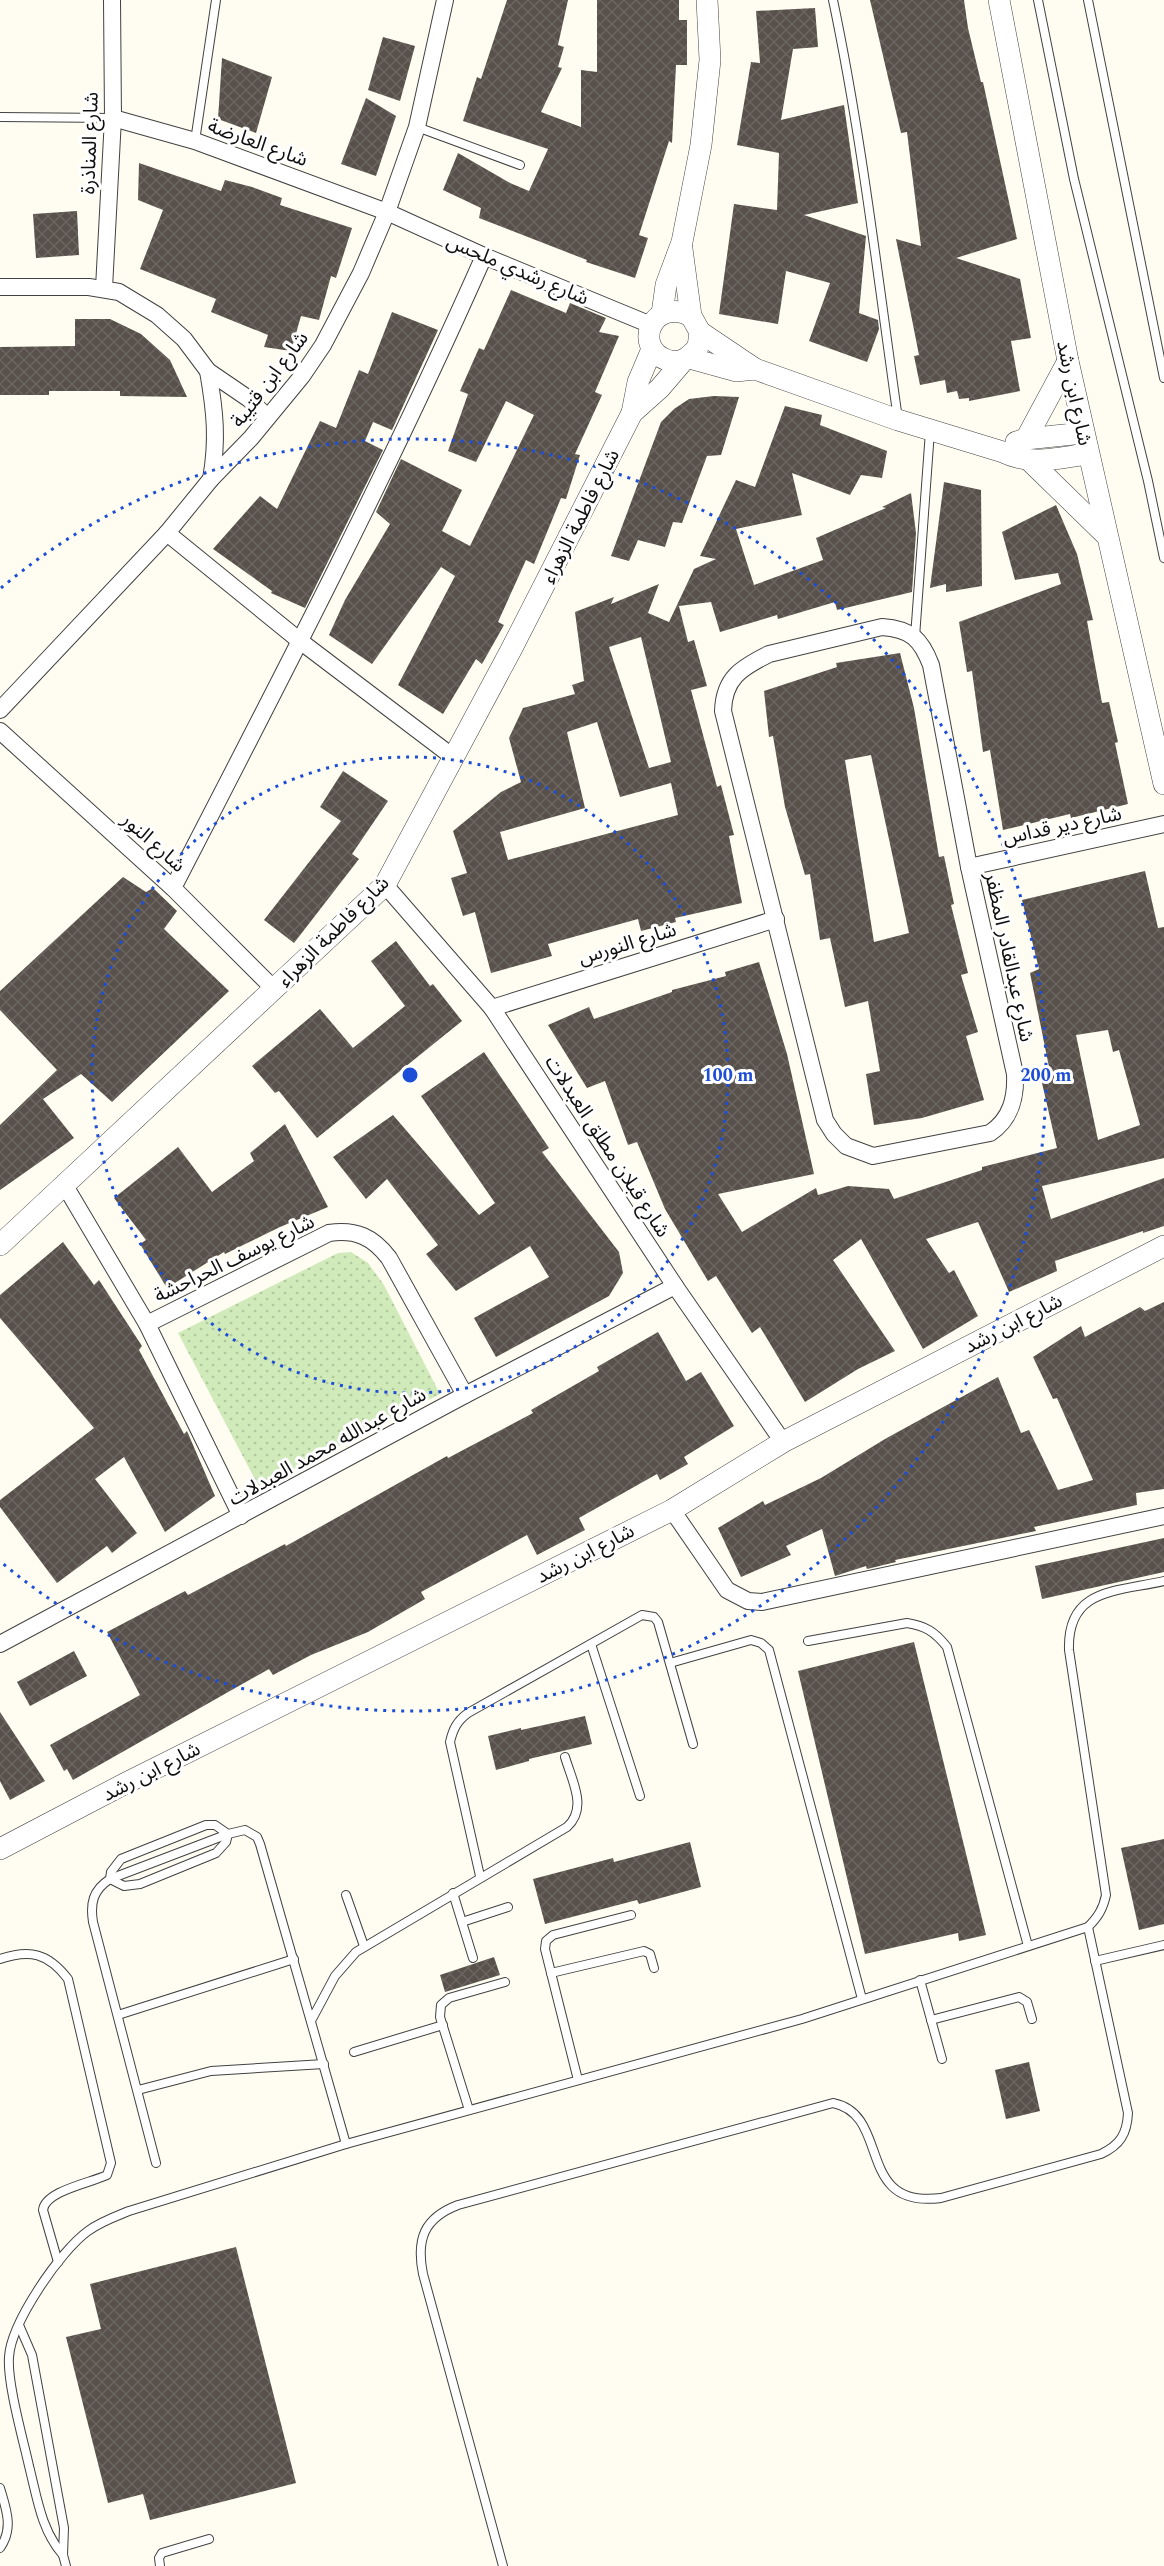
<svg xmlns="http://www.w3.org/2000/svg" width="1164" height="2566" font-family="Spectral,'Noto Sans Arabic',serif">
<defs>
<pattern id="grass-dots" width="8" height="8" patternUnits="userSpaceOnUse" patternTransform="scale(1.5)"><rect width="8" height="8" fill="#d0eaba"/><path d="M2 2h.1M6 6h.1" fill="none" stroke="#b1c89f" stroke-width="1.8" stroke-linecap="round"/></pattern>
<pattern id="building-cross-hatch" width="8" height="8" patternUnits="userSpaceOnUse" patternTransform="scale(1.5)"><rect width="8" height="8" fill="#58514b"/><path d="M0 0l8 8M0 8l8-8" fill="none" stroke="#6b6561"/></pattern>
</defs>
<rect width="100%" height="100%" fill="#fffdf1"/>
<path fill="url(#grass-dots)" d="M351 1252 368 1263 384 1285 440 1394 259 1487 178 1333 338 1253Z"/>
<g fill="url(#building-cross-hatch)" fill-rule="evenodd">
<path d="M507 0H568L558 45 564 47 558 67 562 68 541 112 581 127V70L597 72V0H679V20H687V65H676L672 143 669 141 639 235 648 238 635 278 586 262 587 260 479 218 481 208 443 190 458 153 510 183 529 191 548 149 463 121 477 77 481 79Z"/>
<path d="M870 0H964L968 28 981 82H983L1017 239 956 258 1020 279 1031 338 1011 341 1020 391 969 401V398L959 399 957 391 947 393 945 380 920 385 914 356 919 355 896 239 921 246 907 132 901 133Z"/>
<path d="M815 8 818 47 793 49 781 120 844 105 858 203 804 215 866 236 859 313 878 320 879 329 867 362 809 341 830 283 786 271 778 324 719 314 734 204 777 210 779 153 737 145 751 62 760 63 756 11Z"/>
<path d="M383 37 415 46 400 101 368 90Z"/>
<path d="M222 58 272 77 256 133 218 119Z"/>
<path d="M366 98 396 116 376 176 341 164Z"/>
<path d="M139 163 221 191 225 180 252 187 282 198 280 205 352 228 336 278 331 276 319 320 301 316 291 351 264 347 268 335 211 312 216 299 140 269 163 210 138 200Z"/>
<path d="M77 211 79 255 36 258 33 214Z"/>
<path d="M511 290 566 313 570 303 606 318 599 332 619 336 595 392 602 395 575 454 580 455 566 499 561 498 534 564 526 560 498 622 504 625 482 664 476 659 443 714 398 685 455 576 441 567 372 664 329 635 345 600 390 524 376 512 401 459 462 490 442 531 470 546 534 415 506 401 476 462 448 451 468 394 460 391 479 348 484 350Z"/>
<path d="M392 312 438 330 392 430 373 422 365 441 383 450 305 608 271 593 272 591 213 549 260 496 277 509 320 421 336 428 359 370 368 374Z"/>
<path d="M75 319H110L141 334 170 360 187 397 120 396V391H49V395H0V347L75 346Z"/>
<path d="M714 396 739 397 721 455 707 456 682 523 673 522 665 547 638 540 629 561 611 556 661 422 674 409 689 399Z"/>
<path d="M785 406 822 415 820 425 887 451 882 478 861 475 850 495 792 473 802 515 736 529 754 585 823 560 816 538 886 508 882 507 911 493 916 533 912 592 837 610 835 602 778 619 777 615 720 632 711 602 679 606 688 642 694 640 707 686 691 690 717 787 721 785 734 835 729 836 742 903 675 918 676 922 641 931 638 919 548 944 552 956 491 973 475 912 463 916 451 878 467 873 453 831 501 792 521 782 509 738 523 708 575 694 572 685 584 681 575 612 614 597 611 604 659 584 648 613 669 622 694 569 716 559 700 556 736 480 755 487ZM641 637 671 762 649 768 609 647ZM597 722 620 797 671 783 678 815 508 860 500 832 585 808 567 732Z"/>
<path d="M944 482 981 490 982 586 946 592V584L930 588Z"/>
<path d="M1056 505 1077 554 1093 620 1087 621 1102 703 1109 702 1118 742 1115 743 1128 804 1071 818 1070 814 1003 830 990 750 983 752 972 671 967 672 959 622 1061 584 1058 573 1015 580 1002 532Z"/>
<path d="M900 653 914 708 939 857 944 856 954 904 951 905 968 973 961 975 978 1032 966 1036 984 1100 922 1118 874 1125 866 1074 880 1071 868 1001 845 1007 830 938 820 940 810 874 805 875 785 807 773 736 769 737 764 691 837 667 836 663ZM871 755 909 933 874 942 845 760Z"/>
<path d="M343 771 388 801 352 854 359 859 294 943 264 920 341 821 320 807Z"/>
<path d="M1145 871 1158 928 1164 927V1158L1042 1186 1051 1219 1164 1178V1226L1143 1233V1231L1055 1261 1057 1271 1009 1292 978 1222 926 1239 949 1273 954 1270 978 1316 923 1349 861 1239 833 1260 895 1351 858 1369 805 1402 760 1327 752 1333 716 1276 708 1281 665 1209 637 1142 628 1145 605 1081 587 1088 548 1025 589 1007 594 1019 672 992V990L726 976 725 972 759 962 787 1054 814 1174 718 1194 742 1232 816 1188 818 1195 848 1186 889 1189 894 1199 982 1170V1167L1057 1148 1039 1070 1049 1067 1030 973 1039 969 1022 900ZM1108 1030 1113 1052 1119 1050 1140 1125 1098 1140 1076 1035Z"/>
<path d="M123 877 146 892 153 888 177 911 164 929 229 991 112 1102 81 1074 43 1099 74 1138 0 1190V1125L57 1070 0 1010V991Z"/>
<path d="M396 941 430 986 433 984 462 1021 317 1138 279 1091 275 1093 252 1066 320 1009 353 1048 405 1006 371 961Z"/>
<path d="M484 1052 549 1148 542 1152 619 1252 623 1273 609 1296 496 1357 474 1318 549 1277 530 1246 456 1291 426 1254 438 1245 387 1179 366 1199 333 1157 393 1115 479 1215 495 1203 421 1096Z"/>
<path d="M285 1124 328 1207 280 1227 225 1254 224 1252 167 1288 140 1244 146 1240 114 1198 178 1147 212 1192 254 1161 250 1153Z"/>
<path d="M63 1242 94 1285 99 1280 142 1346 139 1350 184 1434 187 1431 215 1496 165 1532 124 1457 95 1479 137 1533 112 1553 107 1546 57 1583 0 1507V1500L94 1428 0 1318V1295Z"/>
<path d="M1164 1302V1489L1136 1493 1137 1505 1034 1527 1036 1531 895 1560 896 1562 867 1569 866 1566 835 1576 822 1529 786 1546 791 1555 741 1577 718 1528 763 1501 765 1505 821 1478 885 1439 998 1377 1021 1433 1029 1430 1058 1490 1093 1480 1057 1398 1053 1399 1033 1357 1081 1326 1085 1337 1140 1307 1145 1311Z"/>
<path d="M658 1332 686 1381 701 1372 734 1426 684 1457 688 1464 660 1480 657 1474 579 1518 585 1530 537 1555 527 1535 421 1592 425 1599 368 1632 311 1655 273 1675 269 1669 73 1780 67 1769 64 1771 50 1745 140 1695 107 1632 185 1591 188 1595 285 1544 286 1546 447 1456 448 1458 533 1413 531 1410 599 1371 597 1367Z"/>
<path d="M1164 1538V1572L1042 1599 1035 1566Z"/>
<path d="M914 1642 986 1935 959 1941 958 1933 865 1954 798 1671Z"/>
<path d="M74 1651 87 1676 30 1706 17 1682Z"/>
<path d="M0 1712 45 1781 10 1800 0 1781Z"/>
<path d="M585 1716 592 1744 529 1759V1761L496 1770 488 1736 521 1728V1730Z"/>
<path d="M1164 1839V1924L1139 1930 1121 1848Z"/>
<path d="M690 1842 701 1887 639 1904 637 1900 545 1924 533 1879 613 1858 614 1862Z"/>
<path d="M494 1957 500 1975 445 1992 440 1975Z"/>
<path d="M1029 2062 1040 2111 1006 2119 995 2070Z"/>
<path d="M236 2247 296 2483 150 2520 143 2494 108 2503 66 2337 101 2329 90 2284Z"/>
</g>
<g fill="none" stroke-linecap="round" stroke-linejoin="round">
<defs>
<g id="service">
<path d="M833 0C862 138 878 279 898 419"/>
<path d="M1038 0 1074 179 1148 481 1164 558"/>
<path d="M1088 0 1164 378"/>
<path d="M0 117 113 118"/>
<path d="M417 127 520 165"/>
<path d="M195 141 216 0"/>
<path d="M915 637 930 431"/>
<path d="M808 1641 907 1623C926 1626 935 1632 947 1647L1028 1946"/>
<path d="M591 1644 640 1796"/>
<path d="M670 1663 751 1640 761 1643 769 1650 862 1999"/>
<path d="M206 1825H215L228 1834 226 1842 216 1853 140 1884 124 1886 110 1879 111 1872 121 1859Z"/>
<path d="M480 1876 450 1742C453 1729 457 1721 468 1713L642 1615 654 1617 658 1622 693 1744"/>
<path d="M453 1893 473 1958"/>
<path d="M346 1895 364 1946"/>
<path d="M462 1922 508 1907"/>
<path d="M0 1959C30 1949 48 1953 68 1979L111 2163 107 2175C90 2183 45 2191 43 2210L58 2262"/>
<path d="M1095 1961 1164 1945"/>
<path d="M551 1973 644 1951 650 1954 654 1968"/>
<path d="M920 1980 942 2059"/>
<path d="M118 2015 294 1959"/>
<path d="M312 2019 335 1976 356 1952 567 1827C588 1808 572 1781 565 1757"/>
<path d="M931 2020 1019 1997 1027 2002 1032 2019"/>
<path d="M354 2052 443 2025"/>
<path d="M578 2080 545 1949 546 1941 553 1935 631 1915"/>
<path d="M138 2090 211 2071 324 2064"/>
<path d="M469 2110 440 2017 441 2005 449 1998 505 1982"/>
<path d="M156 2163 93 1922C90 1903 93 1890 110 1879L228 1834 245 1830 257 1837 260 1844 346 2144"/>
<path d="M19 2325 32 2355 64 2528 63 2555 66 2566"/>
<path d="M0 2488C6 2509 14 2528 0 2548"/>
<path d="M63 2555C41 2530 37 2497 29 2466 23 2439 7 2383 9 2357 11 2323 60 2251 88 2231 100 2222 114 2217 129 2211L346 2144 802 2019 1088 1927C1098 1917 1103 1909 1106 1895L1069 1650C1067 1588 1116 1592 1164 1581"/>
<path d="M160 2566 159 2558 162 2553 209 2539"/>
<path d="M503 2566 423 2274C416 2239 424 2218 458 2205L833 2103C892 2115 854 2209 941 2198L1101 2154C1120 2145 1127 2134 1128 2113L1088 1927"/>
</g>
<g id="minor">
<path d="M113 118 195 141 387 212 484 256 651 325"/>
<path d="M0 287H89L119 292 157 315 184 339 208 371 249 399 267 417"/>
<path d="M104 288 113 118 112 0"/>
<path d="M208 371C215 411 218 440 211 479"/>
<path d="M167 533 300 641 453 757"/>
<path d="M882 627C911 629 921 639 931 665L969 867 1015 1074C1016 1098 1011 1119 990 1133L873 1156 846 1146 834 1134 825 1120 723 711C724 678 741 668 769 654Z"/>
<path d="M0 710 167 533 211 479 251 438 302 376 323 345 361 273 387 212 417 127 445 0"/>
<path d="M0 731 173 888 275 990"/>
<path d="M969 867 1164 824"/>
<path d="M385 885 492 1008 675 1286 783 1442"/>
<path d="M173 888C281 679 389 471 484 256"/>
<path d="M492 1008 776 919"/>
<path d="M64 1184 147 1324 241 1516"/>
<path d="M147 1324 329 1233C356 1229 373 1237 389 1258L465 1395"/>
<path d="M672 1510 727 1590 748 1601 762 1602 1164 1516"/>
<path d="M0 1644 465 1395 675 1286"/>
</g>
<g id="tertiary">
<path d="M999 0 1068 361 1164 784"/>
<path d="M682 249 691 316 700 332 698 347C689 357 681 365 667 360 632 348 652 296 691 316"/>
<path d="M662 314 666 285 682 242 701 145 710 60 707 0"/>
<path d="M700 332 755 369 898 420 1003 452C1032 466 1057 458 1087 454"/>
<path d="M689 358 736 371 755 369"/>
<path d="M632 413 660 388 683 361"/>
<path d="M1026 439 1068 361"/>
<path d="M1016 442 1026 439 1083 433"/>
<path d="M1030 461 1105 534"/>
<path d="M0 1245 385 885 511 650 632 413 638 382 652 349"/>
<path d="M0 1849 126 1783 672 1510 783 1442 1164 1246"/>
</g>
</defs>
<use href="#service" stroke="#424242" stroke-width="10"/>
<use href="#minor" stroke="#424242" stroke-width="18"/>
<use href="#tertiary" stroke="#424242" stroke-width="22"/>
<use href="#service" stroke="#fff" stroke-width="8"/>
<use href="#minor" stroke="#fff" stroke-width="16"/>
<use href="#tertiary" stroke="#fff" stroke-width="21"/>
</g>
<g fill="none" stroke="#1d4ed8" stroke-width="3" stroke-dasharray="3 6">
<circle cx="410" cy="1075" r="318"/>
<path d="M1 588A636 636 0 1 1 1 1562"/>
</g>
<g text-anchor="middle" stroke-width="6" stroke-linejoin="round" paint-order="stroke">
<g font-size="20" fill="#0f0f0f" stroke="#fff">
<text transform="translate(258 142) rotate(20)" y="7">شارع العارضة</text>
<text transform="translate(89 143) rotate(-88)" y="7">شارع المناذرة</text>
<text transform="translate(518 269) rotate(23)" y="7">شارع رشدي ملحس</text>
<text transform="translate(269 379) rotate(-53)" y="7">شارع ابن قتيبة</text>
<text transform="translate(1075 393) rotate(78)" y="7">شارع ابن رشد</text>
<text transform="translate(580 516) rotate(-63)" y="7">شارع فاطمة الزهراء</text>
<text transform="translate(1062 825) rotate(-12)" y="7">شارع دير قداس</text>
<text transform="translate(154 842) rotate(42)" y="7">شارع النور</text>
<text transform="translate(333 931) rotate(-45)" y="7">شارع فاطمة الزهراء</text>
<text transform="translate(627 943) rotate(-17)" y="7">شارع النورس</text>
<text transform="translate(1010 957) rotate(78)" y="7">شارع عبدالقادر المظفر</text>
<text transform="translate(608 1146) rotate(57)" y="7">شارع قبلان مطلق العبدلات</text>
<text transform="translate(234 1258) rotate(-26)" y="7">شارع يوسف الحراحشة</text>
<text transform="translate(1013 1323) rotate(-27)" y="7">شارع ابن رشد</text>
<text transform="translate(327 1446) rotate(-29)" y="7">شارع عبدالله محمد العبدلات</text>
<text transform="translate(585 1553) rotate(-27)" y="7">شارع ابن رشد</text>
<text transform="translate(151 1771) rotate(-27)" y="7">شارع ابن رشد</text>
</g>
</g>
<circle cx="410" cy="1075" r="9" fill="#1d4ed8" stroke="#fff" stroke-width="3"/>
<g font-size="18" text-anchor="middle" font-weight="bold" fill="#1d4ed8" stroke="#fff" stroke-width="6" stroke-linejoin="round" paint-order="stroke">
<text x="728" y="1081">100 m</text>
<text x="1046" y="1081">200 m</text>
</g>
</svg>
